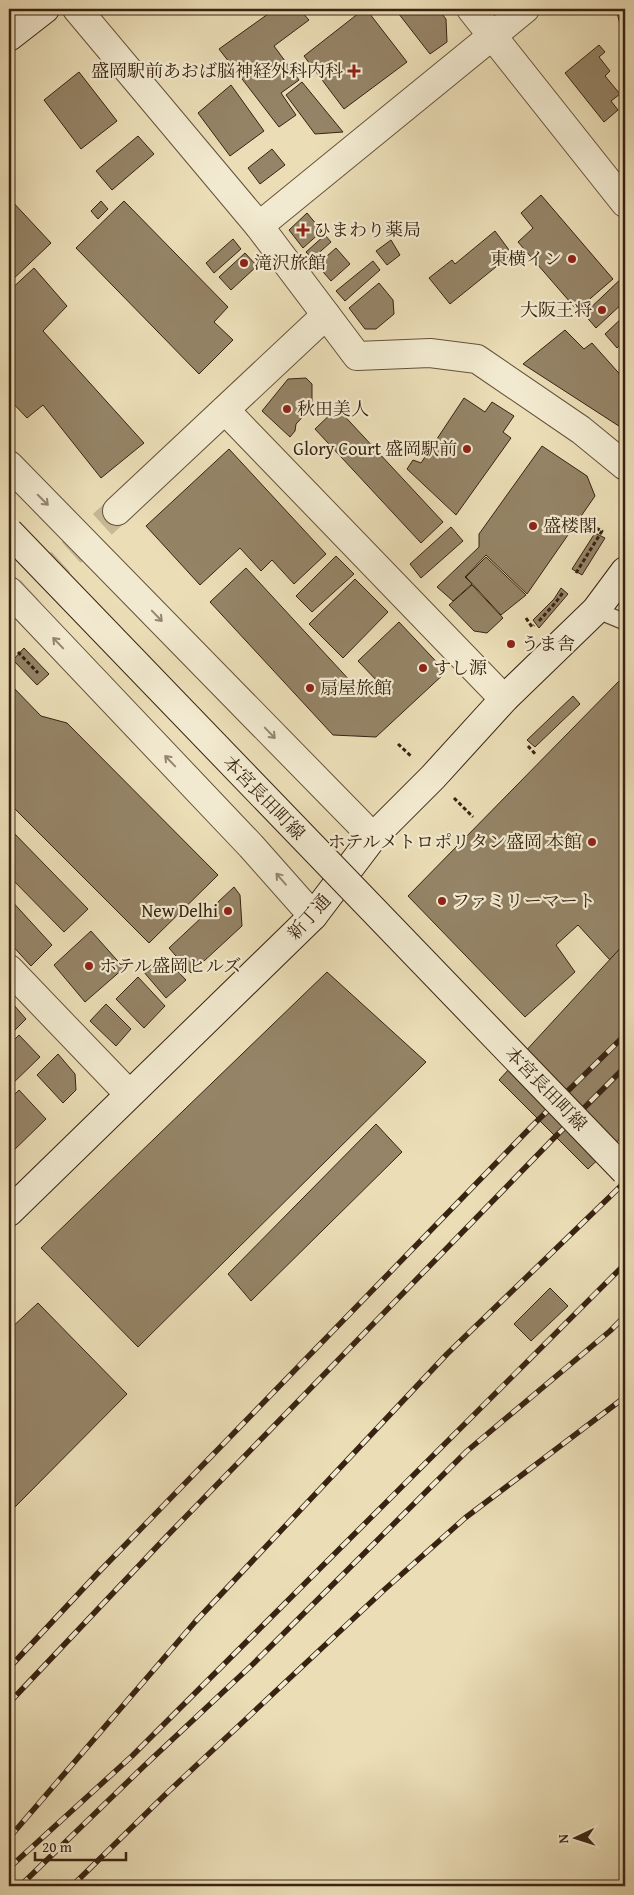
<svg xmlns="http://www.w3.org/2000/svg" width="634" height="1895" font-family="'Gentium Book Plus','Noto Serif JP',serif">
<rect width="100%" height="100%" fill="#ebdeb7"/>
<filter id="stains"><feTurbulence type="fractalNoise" baseFrequency=".004" numOctaves="4"/><feColorMatrix values="0 0 0 0 .2 0 0 0 0 .09 0 0 0 0 .02 0 0 0 .5 -.17"/></filter>
<radialGradient id="worn" r=".72"><stop offset=".6" stop-color="#630" stop-opacity="0"/><stop offset="1" stop-color="#630" stop-opacity=".3"/></radialGradient>
<g fill="#958467" stroke="#382311">
<path d="M275 9H299L309 20 274 46 299 80 281 93 296 115 279 127 219 49Z"/>
<path d="M364 9H366L407 62 344 109 304 56Z"/>
<path d="M395 9H438L446 19 447 42 430 54Z"/>
<path d="M616 9H625V43Z"/>
<path d="M599 45 605 52 599 57 610 71 605 76 620 94 611 101 618 110 604 122 565 73Z"/>
<path d="M79 72 117 121 81 149 44 100Z"/>
<path d="M302 82 343 132 315 134 286 95Z"/>
<path d="M231 85 264 131 230 156 198 113Z"/>
<path d="M138 136 154 154 112 190 96 171Z"/>
<path d="M272 149 285 165 260 184 248 168Z"/>
<path d="M541 195 613 279 577 310 518 242 533 228 521 213Z"/>
<path d="M9 198 51 243 9 283Z"/>
<path d="M101 201 108 209 98 219 91 211Z"/>
<path d="M124 201 228 307 214 322 233 340 199 374 76 248Z"/>
<path d="M307 213 322 231 303 248 289 230Z"/>
<path d="M495 231 512 254 450 304 429 278 452 260 455 264Z"/>
<path d="M325 235 331 242 312 259 306 252Z"/>
<path d="M233 239 241 249 214 273 206 263Z"/>
<path d="M391 240 400 255 387 265 376 251Z"/>
<path d="M336 248 350 264 331 281 317 265Z"/>
<path d="M245 253 257 266 231 290 219 277Z"/>
<path d="M373 261 380 270 345 301 336 291Z"/>
<path d="M34 268 67 306 43 331 144 443 101 478 43 405 27 418 9 399V291Z"/>
<path d="M625 275V301L596 328 584 314Z"/>
<path d="M379 283 393 300 394 314 376 329H365L349 308Z"/>
<path d="M625 315V340L617 348 605 334Z"/>
<path d="M565 330 584 349 592 343 625 380V430L523 364Z"/>
<path d="M306 378 312 384V407L296 424 295 431 290 437 262 411 288 379Z"/>
<path d="M464 398 485 412 492 402 514 416 503 432 511 438 456 515 407 469 413 460 421 463Z"/>
<path d="M337 408 443 522 421 543 315 429Z"/>
<path d="M542 446 587 476 595 496 527 594 486 555 465 577 472 584 453 601 437 587 479 547V534Z"/>
<path d="M229 449 326 554 294 584 272 560 261 571 240 548 200 585 146 526Z"/>
<path d="M451 527 463 541 421 578 410 564Z"/>
<path d="M595 533 605 538 582 575 572 569Z"/>
<path d="M336 556 354 574 312 612 296 596Z"/>
<path d="M486 557 526 595 501 615 466 577Z"/>
<path d="M246 568 365 697 380 684 358 661 399 622 446 672 376 737 333 735 210 602Z"/>
<path d="M355 579 388 612 343 658 309 624Z"/>
<path d="M472 585 503 618 487 633 474 631 449 605Z"/>
<path d="M561 588 568 594 539 628 533 620 554 599Z"/>
<path d="M24 648 49 674 37 685 13 660Z"/>
<path d="M624 676 625 943 610 960 578 925 556 945 575 972 525 1017 408 896Z"/>
<path d="M9 683 41 716 67 723 218 875 149 943 9 803V764L10 762 9 761Z"/>
<path d="M573 696 580 704 535 747 527 740Z"/>
<path d="M9 828 88 909 64 932 9 876Z"/>
<path d="M234 887 240 895 242 926 191 973 169 948Z"/>
<path d="M9 898 52 945 31 966 9 942Z"/>
<path d="M91 931 124 968 85 1002 54 965Z"/>
<path d="M625 943V1134L588 1169 499 1080Z"/>
<path d="M162 955 186 980 166 998 143 971Z"/>
<path d="M327 972 426 1062 138 1347 41 1248Z"/>
<path d="M138 977 165 1006 144 1028 116 999Z"/>
<path d="M13 1004 26 1019 9 1036V1008Z"/>
<path d="M106 1004 131 1029 116 1046 90 1021Z"/>
<path d="M19 1035 40 1057 9 1087V1045Z"/>
<path d="M58 1054 75 1074 76 1090 63 1103 37 1075Z"/>
<path d="M19 1090 46 1119 10 1154 9 1153V1100Z"/>
<path d="M376 1124 402 1152 251 1301 228 1274Z"/>
<path d="M550 1288 568 1306 531 1341 514 1324Z"/>
<path d="M38 1303 127 1394 9 1513V1330Z"/>
</g>
<g fill="none" stroke-linecap="round" stroke-linejoin="round">
<path stroke="#c7b996" stroke-width="28" stroke-dasharray="28 14" stroke-linecap="butt" d="M9 609 117 511"/>
<defs>
<path id="lane" d="M596 610 625 622"/>
<g id="street">
<path d="M77 9 259 226 357 356 430 353 477 359 581 430 625 466"/>
<path d="M471 9 625 203"/>
<path d="M259 226 525 9"/>
<path d="M225 410 504 699"/>
<path d="M9 465 373 837"/>
<path d="M117 511 326 315"/>
<path d="M9 591 251 846 313 916"/>
<path d="M9 969 129 1094"/>
</g>
<g id="secondary">
<path d="M9 37 45 9"/>
<path d="M9 1212 313 916 373 837 433 777 504 699 596 610 625 571"/>
</g>
</defs>
<use href="#lane" stroke="#65523a" stroke-width="18"/>
<use href="#street" stroke="#65523a" stroke-width="30"/>
<use href="#secondary" stroke="#382311" stroke-width="30"/>
<g stroke="#382311" stroke-width="3" stroke-dasharray="4 2.5" stroke-linecap="butt">
<path d="M576 573 602 531 594 527"/>
<path d="M526 618 532 627 534 625"/>
<path d="M539 621 556 602 564 591"/>
<path d="M18 652 38 673"/>
<path d="M398 744 412 757"/>
<path d="M528 746 536 755"/>
<path d="M454 798 473 817"/>
</g>
<use href="#lane" stroke="#f2ead0" stroke-width="15"/>
<use href="#street" stroke="#f2ead0" stroke-width="28"/>
<use href="#secondary" stroke="#f2ead0" stroke-width="28"/>
<defs>
<g id="rail">
<path d="M9 1668 96 1575 533 1125 625 1035"/>
<path d="M9 1703 167 1536 552 1140 625 1067"/>
<path d="M9 1838 195 1622 447 1354 625 1182"/>
<path d="M9 1868 132 1756 625 1264"/>
<path d="M20 1886 143 1767 253 1664 467 1451 610 1331 625 1316"/>
<path d="M72 1886 168 1792 384 1590 465 1518 625 1397"/>
</g>
</defs>
<use href="#rail" stroke="#382311" stroke-width="5.5"/>
<use href="#rail" stroke="#f2ead0" stroke-width="4" stroke-dasharray="11" stroke-linecap="butt"/>
<defs>
<path id="secondary-bridge" d="M9 532 625 1171"/>
</defs>
<use href="#secondary-bridge" stroke="#382311" stroke-width="30" stroke-linecap="butt"/>
<use href="#secondary-bridge" stroke="#f2ead0" stroke-width="28"/>
</g>
<defs><path id="oneway-shaft" d="M-6 0H5M1.5-3L5.5 0L1.5 3" fill="none" stroke-width="1.6" stroke-linecap="round" stroke-linejoin="round" transform="scale(1.25)"/></defs>
<g stroke="#958670">
<use href="#oneway-shaft" transform="translate(43 500) rotate(45)"/>
<use href="#oneway-shaft" transform="translate(157 616) rotate(46)"/>
<use href="#oneway-shaft" transform="translate(58 643) rotate(-134)"/>
<use href="#oneway-shaft" transform="translate(270 733) rotate(46)"/>
<use href="#oneway-shaft" transform="translate(170 761) rotate(-134)"/>
<use href="#oneway-shaft" transform="translate(281 879) rotate(-131)"/>
</g>
<g fill="#8f2418" stroke="#f2ead0" stroke-width="2">
<path d="M351.5 63.5h5v5h5v5h-5v5h-5v-5h-5v-5h5z"/>
<path d="M300.5 222.5h5v5h5v5h-5v5h-5v-5h-5v-5h5z"/>
<circle cx="572" cy="259" r="5"/>
<circle cx="244" cy="263" r="5"/>
<circle cx="602" cy="310" r="5"/>
<circle cx="287" cy="409" r="5"/>
<circle cx="467" cy="449" r="5"/>
<circle cx="533" cy="526" r="5"/>
<circle cx="511" cy="644" r="5"/>
<circle cx="423" cy="668" r="5"/>
<circle cx="310" cy="688" r="5"/>
<circle cx="592" cy="842" r="5"/>
<circle cx="442" cy="901" r="5"/>
<circle cx="228" cy="911" r="5"/>
<circle cx="89" cy="966" r="5"/>
</g>
<g text-anchor="middle" stroke-width="4.5" stroke-linejoin="round" paint-order="stroke">
<g font-size="18" fill="#382311" stroke="#f2ead0" text-anchor="start">
<text x="343" y="77" text-anchor="end">盛岡駅前あおば脳神経外科内科</text>
<text x="313" y="236">ひまわり薬局</text>
<text x="562" y="265" text-anchor="end">東横イン</text>
<text x="254" y="269">滝沢旅館</text>
<text x="592" y="316" text-anchor="end">大阪王将</text>
<text x="297" y="415">秋田美人</text>
<text x="457" y="455" text-anchor="end">Glory Court 盛岡駅前</text>
<text x="543" y="532">盛楼閣</text>
<text x="521" y="650">うま舎</text>
<text x="433" y="674">すし源</text>
<text x="320" y="694">扇屋旅館</text>
<text x="582" y="848" text-anchor="end">ホテルメトロポリタン盛岡 本館</text>
<text x="452" y="907">ファミリーマート</text>
<text x="218" y="917" text-anchor="end">New Delhi</text>
<text x="99" y="972">ホテル盛岡ヒルズ</text>
</g>
<g font-size="18" fill="#382311" stroke="#f2ead0">
<text transform="translate(264 798) rotate(46)" y="6">本宮長田町線</text>
<text transform="translate(309 917) rotate(-48)" y="6">新丁通</text>
<text transform="translate(546 1089) rotate(46)" y="6">本宮長田町線</text>
</g>
</g>
<rect width="634" height="1895" fill="none" stroke="#ebdeb7" stroke-width="30"/>
<rect x="10" y="10" width="614" height="1875" fill="none" stroke="#382311" stroke-width="2.5"/>
<rect x="15" y="15" width="604" height="1865" fill="none" stroke="#382311"/>
<g transform="translate(576 1838) rotate(266)" stroke="#f2ead0" stroke-width="4" paint-order="stroke">
<path d="M0-4L9 19L0 12L-9 19Z" fill="#382311"/>
<text y="-8" font-size="14" font-weight="bold" text-anchor="middle" fill="#382311">N</text>
</g>
<path d="M35 1852v8h91v-8" fill="none" stroke="#382311" stroke-width="2.5"/>
<text x="42" y="1852" font-size="15" fill="#382311" stroke="#f2ead0" stroke-width="4" paint-order="stroke">20 m</text>
<rect width="100%" height="100%" filter="url(#stains)"/>
<rect width="100%" height="100%" fill="url(#worn)"/>
</svg>
